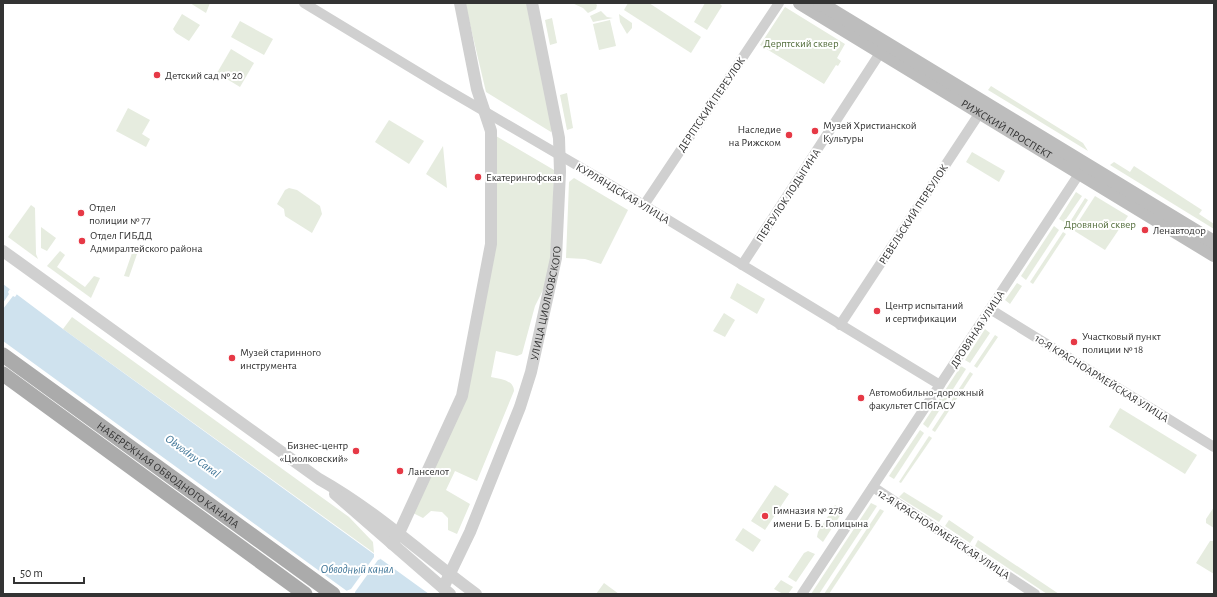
<svg xmlns="http://www.w3.org/2000/svg" width="1217" height="597" font-family="'Alegreya Sans',sans-serif">
<rect width="100%" height="100%" fill="#fff"/>
<g fill="#e6ecdf">
<path d="M190 3H210L206 13Z"/>
<path d="M465 3H528L553 130 551 132 486 92Z"/>
<path d="M572 3H595L597 5 596 9 588 13 583 8Z"/>
<path d="M628 3H649L701 37 691 53 624 10Z"/>
<path d="M705 3H719L722 6 707 30 694 22Z"/>
<path d="M785 7 845 44 837 58 841 61 838 66 836 65 824 84 760 45Z"/>
<path d="M601 11 607 17 613 18 593 22 590 16Z"/>
<path d="M182 14 200 25 189 41 176 33 173 29Z"/>
<path d="M619 14 632 23V28L627 34 620 22Z"/>
<path d="M552 18 557 43 550 45 545 20Z"/>
<path d="M610 20 616 46 599 50 593 24Z"/>
<path d="M240 21 273 39 264 55 231 37Z"/>
<path d="M231 49 254 63 240 87 217 73Z"/>
<path d="M991 86 1083 143 1088 151 988 90Z"/>
<path d="M567 93 573 128 567 130 560 95Z"/>
<path d="M128 108 150 120 142 134 150 139 146 147 116 131Z"/>
<path d="M389 120 424 141 409 164 375 142Z"/>
<path d="M496 136 554 170 552 256 546 284 535 306 522 354 517 356 496 351 491 377C500 379 514 380 514 391L477 481 455 471 446 490 470 504 457 534 448 530V518L442 512 431 511 423 518 413 513 451 431 496 245Z"/>
<path d="M443 146 447 188 426 174Z"/>
<path d="M972 152 1005 171 999 182 966 162Z"/>
<path d="M1114 162 1130 172 1134 166 1202 210 1199 214 1214 224V229L1110 165Z"/>
<path d="M574 178 628 210 601 264 585 259 566 258 569 182Z"/>
<path d="M289 188 297 190 320 206 322 214 312 233 285 216 284 209 277 204 285 190Z"/>
<path d="M1076 192 1082 196 1064 222 1059 219Z"/>
<path d="M1095 196 1128 216 1105 250 1073 230Z"/>
<path d="M1085 198 1088 200 1071 227 1068 225Z"/>
<path d="M31 205 35 208 36 254 38 259 8 237Z"/>
<path d="M1054 226 1059 230 1026 280 1021 276Z"/>
<path d="M41 227 56 238 47 251 41 248Z"/>
<path d="M1063 232 1066 234 1033 284 1030 282Z"/>
<path d="M60 251 65 255 57 267 85 287 94 276 100 278 91 298 47 266Z"/>
<path d="M132 253 137 254 129 277 124 276Z"/>
<path d="M737 283 765 299 757 314 730 298Z"/>
<path d="M1017 283 1022 286 1010 304 1005 300Z"/>
<path d="M724 313 735 320 725 337 713 331Z"/>
<path d="M72 317 349 517 373 542 374 553 63 329Z"/>
<path d="M985 329 990 333 970 363 965 360Z"/>
<path d="M995 335 998 337 977 368 974 366Z"/>
<path d="M961 366 966 369 928 428 923 424Z"/>
<path d="M970 372 973 374 935 432 932 430Z"/>
<path d="M1120 408 1197 455 1185 474 1109 427Z"/>
<path d="M920 430 924 433 894 479 889 476Z"/>
<path d="M929 436 932 438 901 483 899 482Z"/>
<path d="M775 485 789 494 765 530 751 521Z"/>
<path d="M904 492 943 516 939 522 899 497Z"/>
<path d="M871 503 877 506 819 594H811Z"/>
<path d="M835 505 843 511 823 542 817 537 818 532Z"/>
<path d="M1214 507V528L1206 523V519Z"/>
<path d="M880 509 884 511 829 594H824Z"/>
<path d="M949 520 974 537 970 543 945 526Z"/>
<path d="M743 528 761 540 753 552 735 540Z"/>
<path d="M978 540 1059 594H1047L975 546Z"/>
<path d="M1210 541H1214V574L1196 563Z"/>
<path d="M808 551 815 554 796 582 788 577 804 553Z"/>
<path d="M781 580 793 587 788 594H783L774 589Z"/>
<path d="M604 583 619 594H596Z"/>
</g>
<path fill="#cfe2ee" d="M3 284 63 329 429 594H351L3 341Z"/>
<g fill="#fff">
<path d="M10 289 17 294 15 297 13 296 3 309V303L9 294 8 292Z"/>
<path d="M374 553 381 559 378 560 355 592V594H351L346 591 351 589 374 557Z"/>
</g>
<g fill="none" stroke-linecap="round" stroke-linejoin="round">
<g stroke="#d0d0d0" stroke-width="10">
<path d="M304 3 441 86 609 184 940 385"/>
<path d="M644 205 779 3"/>
<path d="M742 265 884 47"/>
<path d="M990 309 1214 447"/>
<path d="M840 325 983 108"/>
<path d="M873 487 1035 594"/>
<path d="M802 594 1083 168"/>
</g>
<g stroke="#d0d0d0" stroke-width="12">
<path d="M3 251 319 479C376 511 424 556 476 594"/>
<path d="M335 494 450 594"/>
<path d="M392 544 399 533 462 396 491 244V131L477 89 460 3"/>
<path id="s1" d="M443 588 470 532 520 407 531 372 556 258 560 172 559 138 532 3"/>
</g>
<g stroke="#bdbdbd" stroke-width="14">
<path id="s2" d="M800 3 1214 255"/>
<path d="M820 3 1214 242"/>
</g>
<g stroke="#ababab" stroke-width="15">
<path id="s3" d="M3 355 333 594"/>
<path d="M3 374 305 594"/>
</g>
</g>
<g fill="#e63946" stroke="#fff" stroke-width="1.5">
<circle cx="157" cy="75" r="4"/>
<circle cx="815" cy="131" r="4"/>
<circle cx="789" cy="135" r="4"/>
<circle cx="478" cy="177" r="4"/>
<circle cx="81" cy="213" r="4"/>
<circle cx="1145" cy="230" r="4"/>
<circle cx="82" cy="241" r="4"/>
<circle cx="877" cy="311" r="4"/>
<circle cx="1074" cy="342" r="4"/>
<circle cx="232" cy="358" r="4"/>
<circle cx="861" cy="398" r="4"/>
<circle cx="356" cy="451" r="4"/>
<circle cx="400" cy="471" r="4"/>
<circle cx="765" cy="516" r="4"/>
</g>
<g text-anchor="middle" stroke-width="4" stroke-linejoin="round" paint-order="stroke">
<g font-size="11" fill="#56703f" stroke="#fff">
<text x="801" y="47">Дерптский сквер</text>
<text x="1100" y="228">Дровяной сквер</text>
</g>
<g font-size="11" fill="#333" stroke="#fff" text-anchor="start">
<text x="165" y="79">Детский сад № 20</text>
<text x="823" y="129">Музей Христианской<tspan x="823" dy="13">Культуры</tspan></text>
<text x="781" y="133" text-anchor="end">Наследие<tspan x="781" dy="13">на Рижском</tspan></text>
<text x="486" y="181">Екатерингофская</text>
<text x="89" y="211">Отдел<tspan x="89" dy="13">полиции № 77</tspan></text>
<text x="1153" y="234">Ленавтодор</text>
<text x="90" y="239">Отдел ГИБДД<tspan x="90" dy="13">Адмиралтейского района</tspan></text>
<text x="885" y="309">Центр испытаний<tspan x="885" dy="13">и сертификации</tspan></text>
<text x="1082" y="340">Участковый пункт<tspan x="1082" dy="13">полиции № 18</tspan></text>
<text x="240" y="356">Музей старинного<tspan x="240" dy="13">инструмента</tspan></text>
<text x="869" y="396">Автомобильно-дорожный<tspan x="869" dy="13">факультет СПбГАСУ</tspan></text>
<text x="348" y="449" text-anchor="end">Бизнес-центр<tspan x="348" dy="13">«Циолковский»</tspan></text>
<text x="408" y="475">Ланселот</text>
<text x="773" y="514">Гимназия № 278<tspan x="773" dy="13">имени Б. Б. Голицына</tspan></text>
</g>
<g font-size="11" fill="#333" stroke="#fff">
<text transform="translate(711 104) rotate(-56)" y="4">ДЕРПТСКИЙ ПЕРЕУЛОК</text>
<text dy="4" stroke="none"><textPath href="#s2" startOffset="242">РИЖСКИЙ ПРОСПЕКТ</textPath></text>
<text transform="translate(623 193) rotate(31)" y="4">КУРЛЯНДСКАЯ УЛИЦА</text>
<text transform="translate(788 195) rotate(-57)" y="4">ПЕРЕУЛОК ЛОДЫГИНА</text>
<text transform="translate(913 214) rotate(-57)" y="4">РЕВЕЛЬСКИЙ ПЕРЕУЛОК</text>
<text dy="4" stroke="none"><textPath href="#s1" startOffset="304">УЛИЦА ЦИОЛКОВСКОГО</textPath></text>
<text transform="translate(977 329) rotate(-57)" y="4">ДРОВЯНАЯ УЛИЦА</text>
<text transform="translate(1102 378) rotate(32)" y="4">10-Я КРАСНОАРМЕЙСКАЯ УЛИЦА</text>
<text dy="4" stroke="none"><textPath href="#s3" startOffset="204">НАБЕРЕЖНАЯ ОБВОДНОГО КАНАЛА</textPath></text>
<text transform="translate(944 534) rotate(33)" y="4">12-Я КРАСНОАРМЕЙСКАЯ УЛИЦА</text>
</g>
<g font-size="12" font-style="italic" fill="#3f7597" stroke="#fff">
<text transform="translate(193 456) rotate(36)" y="4">Obvodny Canal</text>
<text x="357" y="573">Обводный канал</text>
</g>
</g>
<rect width="1217" height="597" fill="none" stroke="#333333" stroke-width="8"/>
<path d="M14 577v6h70v-6" fill="none" stroke="#333333" stroke-width="2"/>
<text x="20" y="577" font-size="12" fill="#333333" stroke="#ffffff" stroke-width="3" paint-order="stroke">50 m</text>
</svg>
